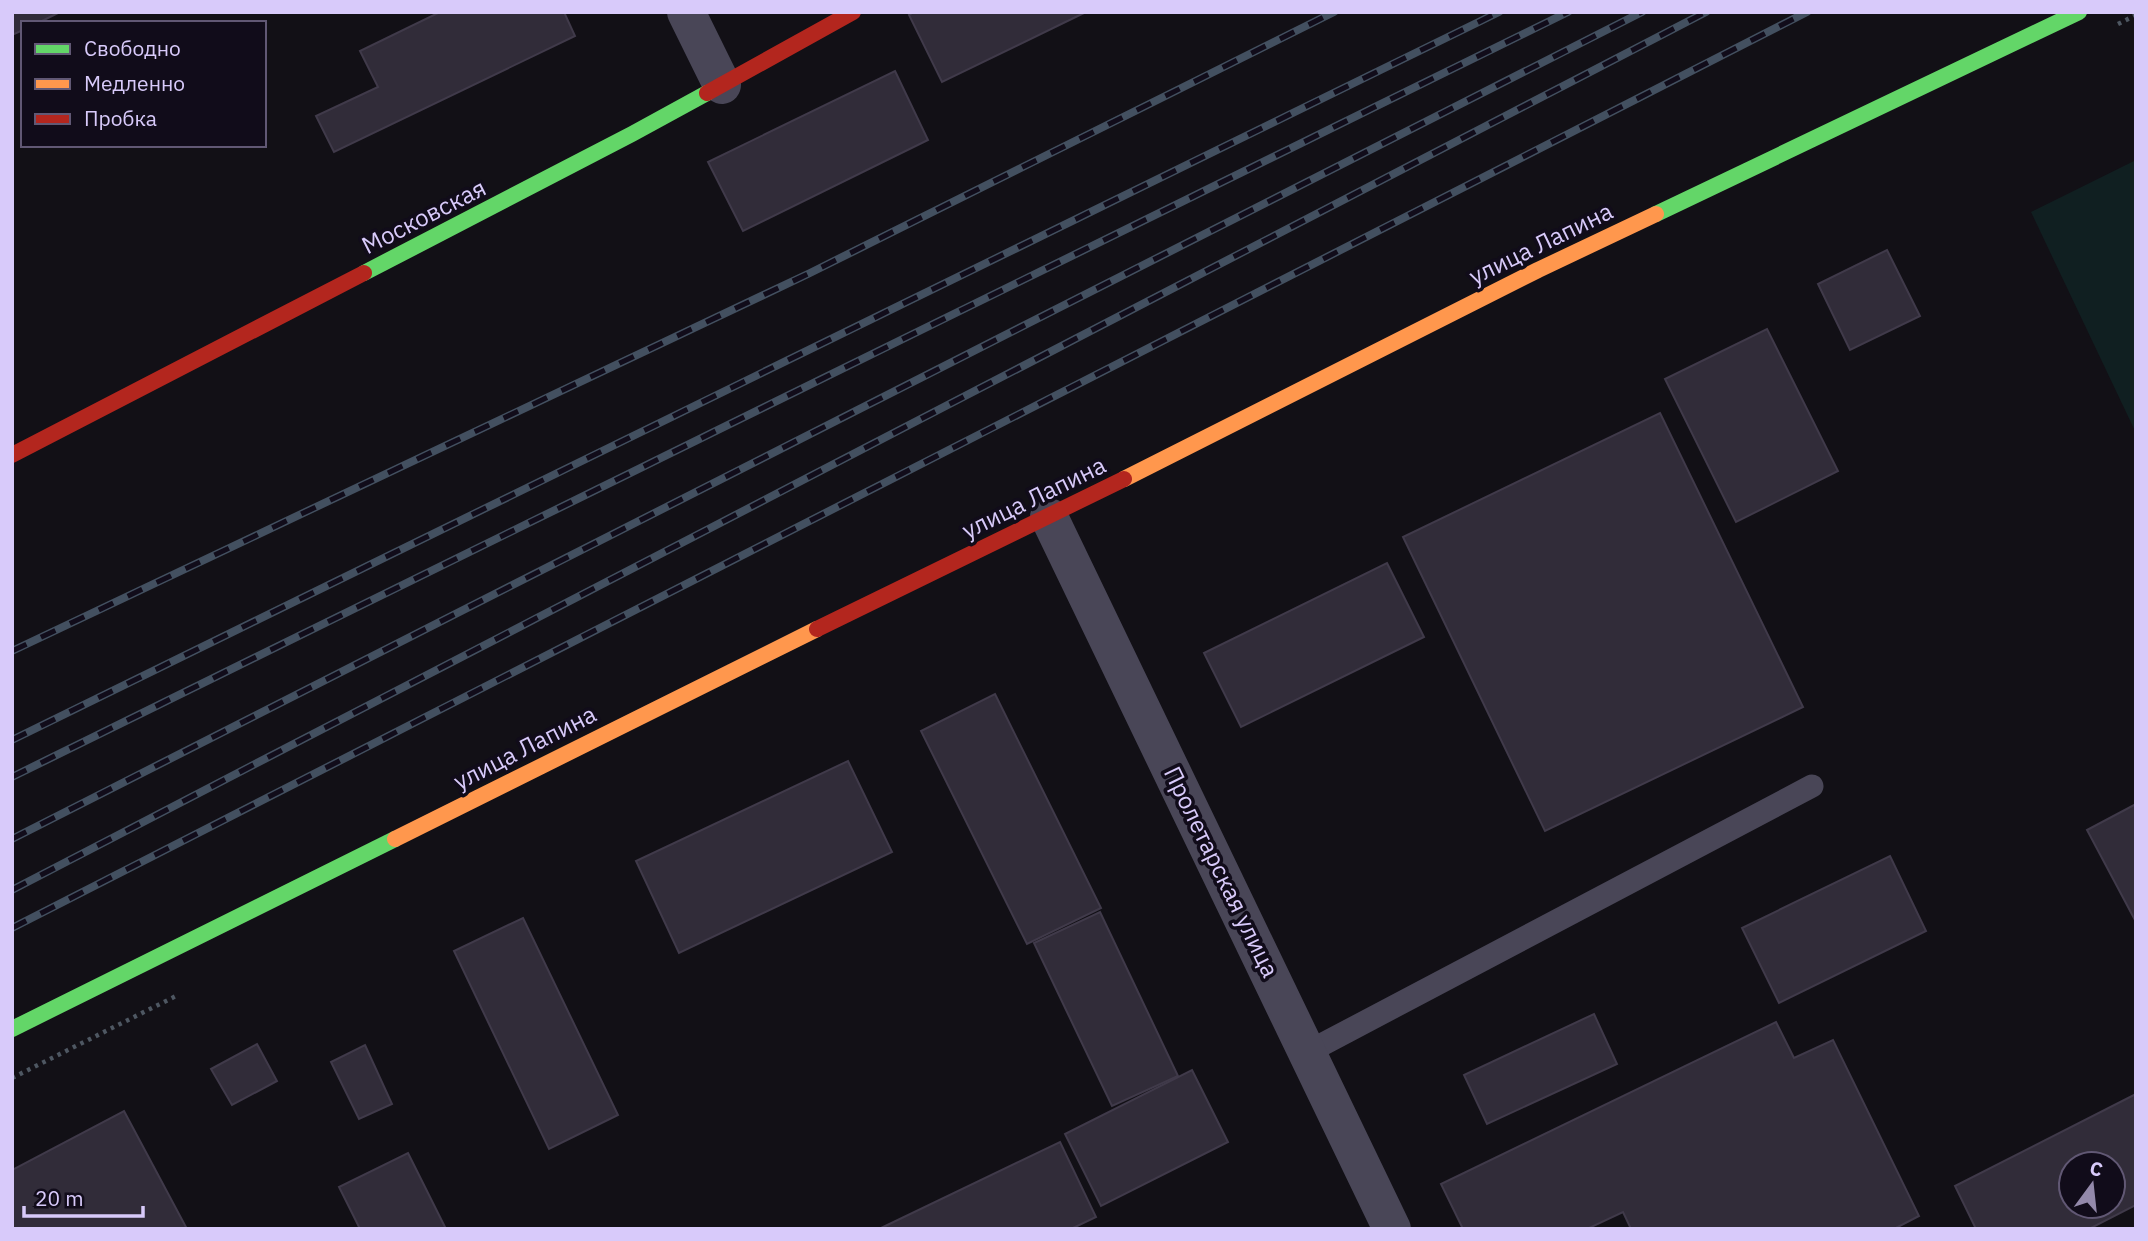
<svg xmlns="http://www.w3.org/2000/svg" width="2148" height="1241" font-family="'IBM Plex Sans',sans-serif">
<rect width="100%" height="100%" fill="#121016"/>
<path fill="#101f21" d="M2136 160V433L2031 212Z"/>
<g fill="#312c39" stroke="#403a4a" stroke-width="2" fill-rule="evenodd">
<path d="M12 12H60L38 23H23V30L12 35Z"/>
<path d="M440 12H564L575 36 334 152 316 116 378 87 360 51Z"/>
<path d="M914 12H1086L942 82 909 15Z"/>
<path d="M895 71 928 140 743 231 708 162Z"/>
<path d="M1887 250 1920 316 1850 350 1818 284Z"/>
<path d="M1767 329 1838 471 1736 522 1665 379Z"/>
<path d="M1660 413 1803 707 1545 831 1403 537Z"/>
<path d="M1387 563 1424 637 1241 727 1204 653Z"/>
<path d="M995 694 1101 908 1027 944 921 731Z"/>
<path d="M848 761 892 852 679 953 636 861Z"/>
<path d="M2136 804V922L2087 830Z"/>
<path d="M1890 856 1926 931 1779 1003 1742 928Z"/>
<path d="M1100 912 1178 1076 1112 1106 1034 943Z"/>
<path d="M523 918 618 1115 549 1149 454 951Z"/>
<path d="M1594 1014 1617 1064 1487 1124 1464 1075Z"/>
<path d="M1776 1022 1794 1058 1833 1040 1919 1216 1894 1229H1631L1623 1212 1587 1229H1463L1441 1184Z"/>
<path d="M257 1044 277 1081 232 1105 211 1069Z"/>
<path d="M365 1045 392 1104 359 1119 331 1062Z"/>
<path d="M1192 1070 1228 1142 1101 1206 1065 1134Z"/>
<path d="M2136 1094V1205L2089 1229H1976L1955 1186ZM2071 1164H2113V1206H2071Z"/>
<path d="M124 1111 187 1229H12V1170Z"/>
<path d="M1060 1142 1096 1217 1071 1229H879Z"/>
<path d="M408 1153 446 1229H360L339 1187Z"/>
</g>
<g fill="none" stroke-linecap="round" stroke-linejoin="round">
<g stroke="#4e5762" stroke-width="4.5" stroke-dasharray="3.5 5" stroke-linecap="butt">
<path d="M2118 24 2136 15"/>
<path d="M12 1078 176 996"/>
</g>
<path stroke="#494657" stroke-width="23" d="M1308 1052 1812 786"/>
<g stroke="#494657" stroke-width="38">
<path d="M686 12 722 85"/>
<path d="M1049 517 1392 1229"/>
</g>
<g stroke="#63d668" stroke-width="16">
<path d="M1656 214 2079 12"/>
<path d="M364 273 632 134 707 93"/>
<path d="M12 1029 395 839"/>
</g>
<g stroke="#ff974d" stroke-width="16">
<path d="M1124 479 1538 270 1656 214"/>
<path d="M395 839 817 629"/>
</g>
<g stroke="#b3261e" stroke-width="16">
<path d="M707 93 853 12"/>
<path d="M12 455 364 273"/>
<path d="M817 629 1124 479"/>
</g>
<defs>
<g id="rail">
<path d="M12 651 810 273 1334 12"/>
<path d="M12 740 1499 12"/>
<path d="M12 777 1568 12"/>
<path d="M12 839 1642 12"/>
<path d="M12 890 1706 12"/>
<path d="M12 928 1807 12"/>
</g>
</defs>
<use href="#rail" stroke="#435060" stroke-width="8"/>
<use href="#rail" stroke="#110c1a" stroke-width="5" stroke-dasharray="16" stroke-linecap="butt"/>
</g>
<g text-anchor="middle" stroke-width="7" stroke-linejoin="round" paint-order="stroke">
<g font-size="24" fill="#d8cafa" stroke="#110c1a">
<text transform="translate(424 217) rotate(-27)" y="8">Московская</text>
<text transform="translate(1541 244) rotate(-26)" y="8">улица Лапина</text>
<text transform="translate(1034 498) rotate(-26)" y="8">улица Лапина</text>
<text transform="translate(525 748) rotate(-27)" y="8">улица Лапина</text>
<text transform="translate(1221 872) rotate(64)" y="8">Пролетарская улица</text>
</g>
</g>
<rect width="2148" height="1241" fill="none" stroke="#d8cafa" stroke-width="28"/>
<rect x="21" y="21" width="245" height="126" fill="#110c1a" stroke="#615874" stroke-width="2"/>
<rect x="35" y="44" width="35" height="10" fill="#63d668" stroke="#615874" stroke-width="2"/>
<text x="84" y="56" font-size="21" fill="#d8cafa">Свободно</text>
<rect x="35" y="79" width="35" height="10" fill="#ff974d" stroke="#615874" stroke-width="2"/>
<text x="84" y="91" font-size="21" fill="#d8cafa">Медленно</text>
<rect x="35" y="114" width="35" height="10" fill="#b3261e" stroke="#615874" stroke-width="2"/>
<text x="84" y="126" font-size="21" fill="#d8cafa">Пробка</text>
<g transform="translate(2092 1185) rotate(15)"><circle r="33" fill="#110c1a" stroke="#615874" stroke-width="2"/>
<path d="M0-5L12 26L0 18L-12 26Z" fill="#9389aa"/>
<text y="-10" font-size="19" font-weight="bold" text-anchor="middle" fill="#d8cafa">С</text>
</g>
<path d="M24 1206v10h119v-10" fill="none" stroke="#d8cafa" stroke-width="3.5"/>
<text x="35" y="1206" font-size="21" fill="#d8cafa" stroke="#110c1a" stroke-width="5" paint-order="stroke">20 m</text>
</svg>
